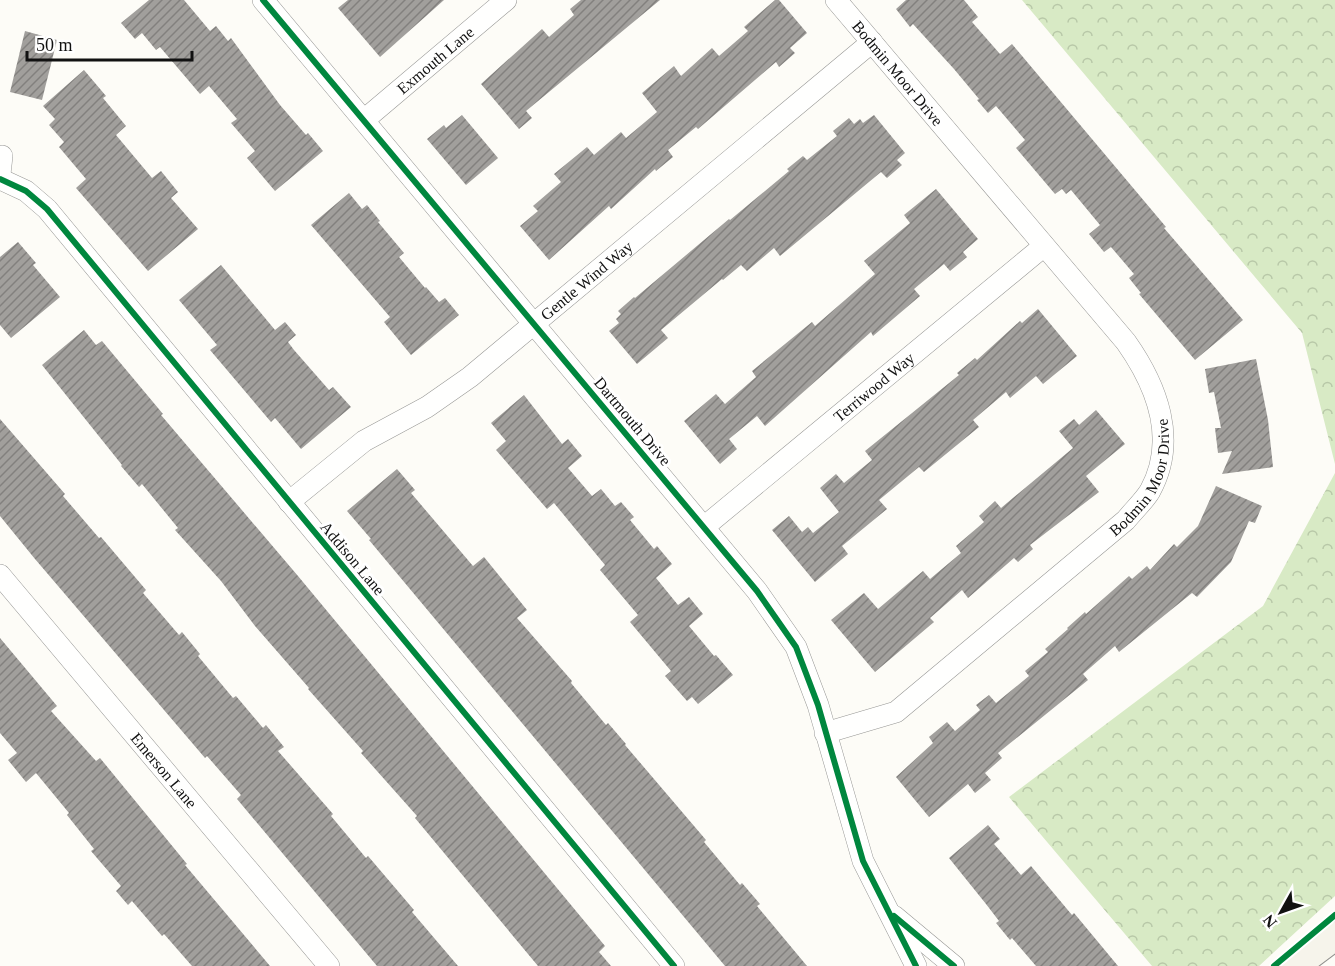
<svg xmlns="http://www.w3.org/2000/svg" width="1335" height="966" font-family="'Times New Roman',serif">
<defs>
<pattern id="forest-crowns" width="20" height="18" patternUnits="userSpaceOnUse" patternTransform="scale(1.5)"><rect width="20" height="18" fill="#d8eac5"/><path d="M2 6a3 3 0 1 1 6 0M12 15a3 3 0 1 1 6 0" fill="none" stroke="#b8c8a8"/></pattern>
<pattern id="building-hatch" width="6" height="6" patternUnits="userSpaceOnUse" patternTransform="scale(1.5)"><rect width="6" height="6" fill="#a19f9c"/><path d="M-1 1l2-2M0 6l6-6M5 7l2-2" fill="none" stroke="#82807e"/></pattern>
</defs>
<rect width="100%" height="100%" fill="#fdfcf7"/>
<g fill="url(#forest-crowns)">
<path d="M1022 0H1335V464L1302 333Z"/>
<path d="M1335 473V896L1259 966H1152L1009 797 1263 606Z"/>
</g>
<g fill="url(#building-hatch)">
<path d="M149 0H184L210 31 216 26 228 41 231 38 280 105 306 135 308 133 323 151 275 191 247 158 255 151 231 123 237 119 209 86 200 94 160 47 156 50 142 33 135 39 121 23Z"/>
<path d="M348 0H444L380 57 338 8Z"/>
<path d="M581 0H660L526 111 532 118 519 129 481 84 542 29 549 37 574 15 570 9Z"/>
<path d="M775 0H779L807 33 790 48 795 53 779 67 776 62 698 129 696 127 668 150 673 157 656 171 655 169 611 209 609 206 549 260 520 226 538 211 533 206 561 182 554 174 587 147 594 155 621 132 626 138 657 112 642 93 674 66 681 76 712 48 719 56 748 31 744 27Z"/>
<path d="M906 0H964L978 17 972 22 1000 54 1012 44 1166 227 1164 228 1243 320 1195 360 1139 294 1141 293 1129 278 1134 274 1111 247 1104 252 1089 234 1100 225 1071 190 1066 194 1062 189 1055 194 1016 148 1025 140 996 106 988 113 977 100 979 99 954 69 913 24 910 27 896 9Z"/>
<path d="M25 31 57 40 42 100 10 92Z"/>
<path d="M84 70 106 96 103 98 126 126 116 135 152 178 161 171 178 192 171 198 198 229 148 271 76 188 86 179 59 147 64 142 49 125 55 119 43 106Z"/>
<path d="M462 115 498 158 466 185 427 139 444 125 446 128Z"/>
<path d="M874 115 905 153 897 160 902 165 887 178 881 172 780 256 774 248 747 271 741 265 723 280 722 279 661 330 668 338 637 364 609 331 619 323 616 319 621 314 618 311 634 297 635 298 729 219 730 220 789 171 787 169 803 156 807 160 837 136 833 131 849 118 854 124 860 119 863 123Z"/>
<path d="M936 189 978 239 963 252 967 257 950 271 944 264 914 289 920 296 873 336 871 332 765 426 757 416 729 439 737 449 720 464 684 421 716 394 725 404 756 377 752 371 812 322 815 326 875 274 864 261 910 223 904 215Z"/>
<path d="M349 193 362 209 367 205 380 221 378 222 404 253 399 257 425 288 426 287 439 302 445 298 459 315 411 355 384 322 390 317 311 225Z"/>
<path d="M18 242 36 263 33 265 60 297 11 338 0 325V257Z"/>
<path d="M221 265 275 330 285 322 296 335 288 342 294 350 329 390 333 387 351 407 301 449 275 418 271 422 227 370 210 350 217 345 179 300Z"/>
<path d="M1038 309 1077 356 1043 384 1036 376 1010 398 1006 392 973 420 979 427 924 472 919 467 879 500 887 509 842 546 848 554 815 582 772 530 789 516 802 532 808 527 813 533 839 512 820 488 836 474 844 483 872 460 865 451 959 375 957 373 975 358 977 360 1020 321 1022 323Z"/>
<path d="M84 330 96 345 102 341 163 414 161 415 298 576 605 946 599 952 611 966H538L415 818 417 816 361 753 363 751 308 689 309 688 255 626 221 581 175 530 178 528 142 484 139 487 121 466 122 465 42 365Z"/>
<path d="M1256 359 1268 420 1273 467 1222 474 1232 451 1218 453 1215 428H1221L1214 392 1209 393 1205 369Z"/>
<path d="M524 395 562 444 568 439 582 456 568 468 592 496 601 489 615 506 621 502 634 517 630 520 654 549 657 546 672 564 656 578 678 605 689 597 703 614 689 626 714 656 716 655 733 675 698 704 692 697 687 701 665 676 671 671 630 622 638 615 600 570 605 565 554 503 547 509 496 450 506 441 491 423Z"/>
<path d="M1096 410 1125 444 1086 476 1099 492 1030 545 1033 549 1018 562 1014 558 968 598 962 590 930 618 934 622 875 672 831 620 864 593 878 609 923 571 930 579 961 553 956 546 984 522 979 516 995 501 1001 508 1073 448 1059 431 1074 419 1079 425Z"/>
<path d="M0 419 65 494 63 496 99 538 101 537 146 590 143 593 179 635 182 632 200 654 198 656 233 698 236 696 263 728 266 725 284 747 278 751 333 814 331 816 366 858 368 856 414 910 412 912 458 966H377L237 799 241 795 207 756 205 758 35 559 0 516Z"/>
<path d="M397 469 415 490 411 493 473 566 484 557 527 610 517 618 572 681 571 683 606 725 608 723 626 744 625 745 706 840 704 842 740 885 742 883 760 904 757 906 807 966H725L369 540 371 539 347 511Z"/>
<path d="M1216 486 1262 506 1255 523 1249 521 1231 562 1197 597 1192 593 1119 652 1115 646 1083 674 1088 680 998 753 1002 758 985 773 991 780 975 793 968 784 929 817 896 777 933 743 929 737 947 722 955 731 980 710 976 705 989 695 996 703 1029 676 1025 671 1048 652 1045 649 1068 629 1067 628 1085 612 1086 614 1129 576 1132 579 1147 566 1150 570 1174 544 1177 547 1198 526Z"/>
<path d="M0 638 57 706 51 711 96 761 100 758 187 864 185 865 270 966H192L164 934 162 936 132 901 128 905 116 891 121 886 91 851 94 849 67 815 69 813 36 773 26 782 8 760 17 753 0 733Z"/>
<path d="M988 825 1000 839 994 844 1021 875 1031 866 1072 915 1074 913 1118 966H1036L1012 938 1010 940 996 923 999 921 986 904 949 858Z"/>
</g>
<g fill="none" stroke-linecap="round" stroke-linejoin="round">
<defs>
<g id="street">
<path d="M263 0 757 591 796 647 818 705 863 861 916 966"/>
<path id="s1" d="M364 120 506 0"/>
<path d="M0 174 2 156"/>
<path d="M0 179 26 191 47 209 674 966"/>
<path id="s2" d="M289 502 364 441 427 407 470 377 872 42"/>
<path id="s3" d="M704 527 1044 246"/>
<path id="s4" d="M0 575 329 966"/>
<path id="s5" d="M825 733 896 712 1126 520C1134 510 1144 501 1150 491 1178 440 1157 386 1126 342L836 0"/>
<path d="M894 916 954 966"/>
</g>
<path id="secondary" d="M1295 966 1335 936"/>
</defs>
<use href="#street" stroke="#979795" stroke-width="22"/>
<use href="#secondary" stroke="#8e8d8b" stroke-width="30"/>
<use href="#street" stroke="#fffffe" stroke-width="21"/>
<use href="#secondary" stroke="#f6f4eb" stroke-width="28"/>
<defs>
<g id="cycleway">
<path d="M263 0 757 591 796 647 818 705 863 861 916 966"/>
<path d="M0 179 26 191 47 209 674 966"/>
<path d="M894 916 954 966"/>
<path d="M1274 966 1335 915"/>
</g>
</defs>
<use href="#cycleway" stroke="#fff" stroke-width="10"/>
<use href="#cycleway" stroke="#00873e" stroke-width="6"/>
</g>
<g text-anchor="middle" stroke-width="6" stroke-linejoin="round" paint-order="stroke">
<g font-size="16" fill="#111" stroke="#fff">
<text dy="6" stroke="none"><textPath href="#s1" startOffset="93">Exmouth Lane</textPath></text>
<text transform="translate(898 73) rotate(50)" y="6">Bodmin Moor Drive</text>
<text dy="6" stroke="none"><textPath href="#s2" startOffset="372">Gentle Wind Way</textPath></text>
<text dy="6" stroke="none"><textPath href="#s3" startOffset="220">Terriwood Way</textPath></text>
<text transform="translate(633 421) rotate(50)" y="6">Dartmouth Drive</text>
<text dy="6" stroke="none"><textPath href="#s5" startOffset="420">Bodmin Moor Drive</textPath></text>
<text transform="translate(353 558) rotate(50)" y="6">Addison Lane</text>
<text dy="6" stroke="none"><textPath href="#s4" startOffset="255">Emerson Lane</textPath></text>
</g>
</g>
<g transform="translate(1281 912) rotate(230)" stroke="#ffffff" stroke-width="4.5" paint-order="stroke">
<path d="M0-4.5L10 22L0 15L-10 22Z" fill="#111111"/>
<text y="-9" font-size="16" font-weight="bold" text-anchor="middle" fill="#111111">N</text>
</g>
<path d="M27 51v9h165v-9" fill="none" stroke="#111111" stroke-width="3"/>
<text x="36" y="51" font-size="18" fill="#111111" stroke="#ffffff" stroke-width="4.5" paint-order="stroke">50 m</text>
</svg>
